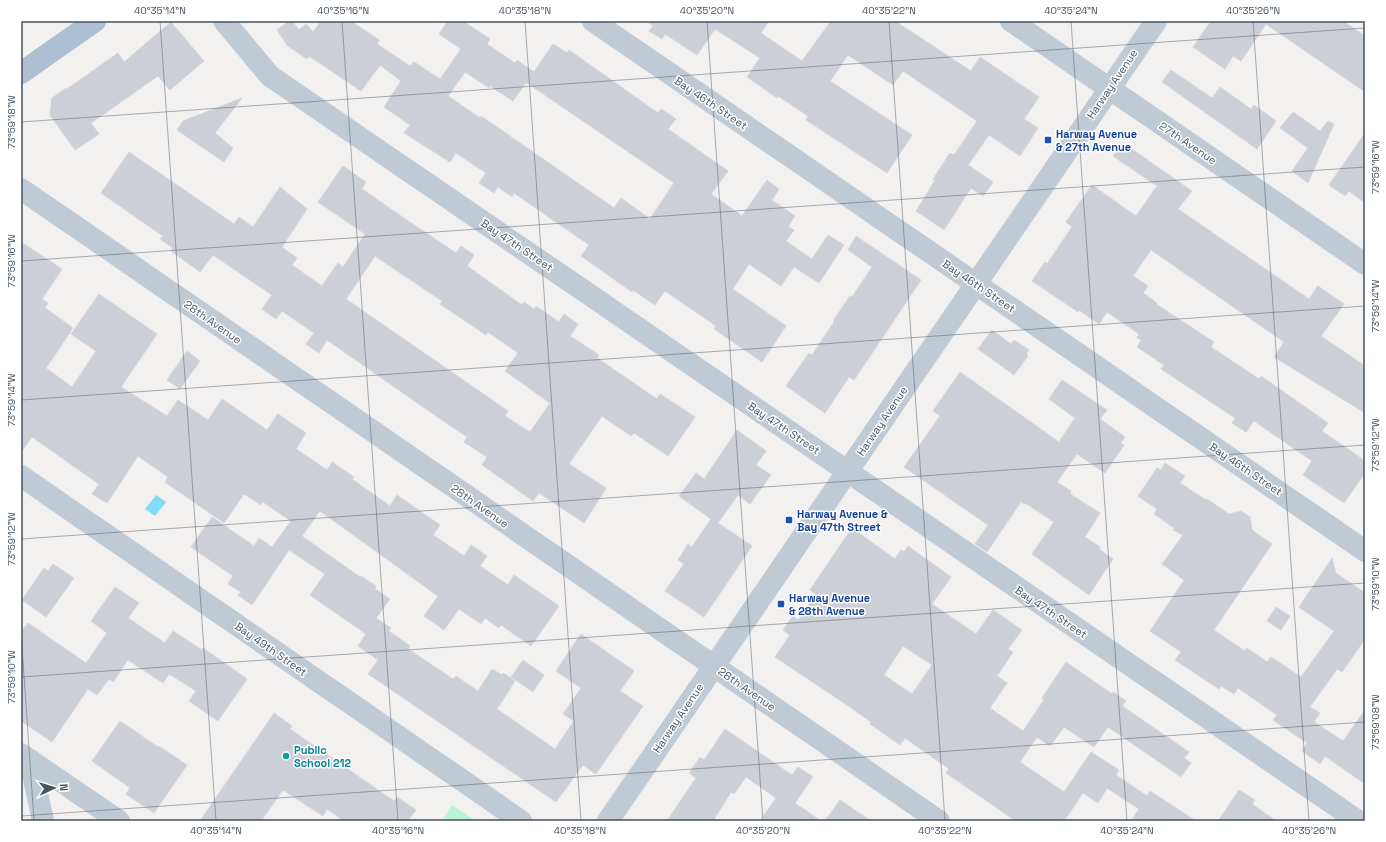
<svg xmlns="http://www.w3.org/2000/svg" width="1386" height="842" font-family="'Space Grotesk',sans-serif">
<rect width="100%" height="100%" fill="#f3f0f0"/>
<path fill="#bbf4d2" d="M452 805 476 821H442Z"/>
<path fill="#83dcf6" d="M156 495 166 502 155 516 145 509Z"/>
<g fill="#cccfd6" stroke="#d4d6dc" fill-rule="evenodd">
<path d="M289 21H292L299 30 306 24 313 32 321 21H351L379 40 377 44 410 66 414 62 440 79 461 49 439 34 448 21H463L490 39 487 44 515 63 517 60 534 72 553 44 567 53 569 50 658 113 661 109 676 119 668 129 728 171 711 194 742 216 767 180 779 189 772 200 795 216 788 227 794 230 786 241 812 259 828 235 844 245 819 283 794 267 781 286 749 264 733 289 786 326 762 362 714 329 716 326 665 291 655 305 633 290 632 292 581 256 589 245 514 193 512 197 498 187 494 193 479 183 486 173 456 153 450 162 404 133 410 125 384 107 401 81 380 65 361 91 309 56 307 59 288 46 277 30ZM465 72 489 88 490 86 513 101 525 84 527 83 674 183 650 219 621 198 614 208 481 116 480 118 448 96Z"/>
<path d="M646 21H769L761 33 802 61 831 21H895L971 71 980 57 1039 97 1024 119 1038 128 1020 156 989 135 968 165 993 182 983 196 971 188 944 230 916 211 935 180 933 179 950 153 954 155 977 121 903 71 893 85 848 55 830 81 912 135 887 173 806 120 808 116 778 96 777 98 747 77 760 58 715 29 697 55 665 34 662 39 649 31 653 26Z"/>
<path d="M1211 21H1343L1365 36V92L1266 24 1241 61 1233 56 1225 69 1193 47Z"/>
<path d="M171 22 204 61 170 90 158 76 91 123 99 134 75 150 50 115 52 98 66 88 67 89 118 53 124 62Z"/>
<path d="M1171 70 1212 98 1220 87 1251 109 1254 105 1276 121 1257 149 1162 82Z"/>
<path d="M242 98 215 133 233 148 224 162 177 130 183 121Z"/>
<path d="M1293 112 1320 131 1328 121 1334 124 1308 183 1292 171 1308 148 1280 128Z"/>
<path d="M1365 133V203L1349 191 1345 196 1329 185Z"/>
<path d="M1123 143 1192 191 1178 209 1309 299 1318 286 1344 304 1321 336 1365 366V413L1274 357 1284 342 1151 250 1133 276 1148 286 1143 293 1157 303 1156 304 1214 342 1211 347 1259 379 1261 376 1328 423 1322 431 1365 461V473L1344 503 1303 475 1312 461 1254 421 1246 432 1232 423 1235 418 1161 369 1164 365 1137 347 1141 340 1137 338 1139 334 1107 312 1099 324 1079 310 1078 312 1032 281 1045 262 1047 264 1072 227 1066 222 1092 185 1136 216 1157 186 1113 156Z"/>
<path d="M129 152 234 224 239 217 253 227 280 187 307 209 282 247 297 258 292 265 322 286 338 263 343 267 365 234 318 202 343 166 366 182 362 189 401 216 456 253 461 246 474 255 467 266 522 305 524 302 534 309 536 306 559 322 564 314 578 324 570 336 599 355 597 358 657 399 660 394 695 417 668 456 634 433 631 436 602 416 569 464 606 488 584 523 539 493 533 501 482 465 487 457 464 442 467 437 436 416 327 340 319 353 306 344 314 333 282 311 276 319 262 309 272 295 213 255 200 272 171 251 173 248 160 239 163 236 101 193ZM375 256 442 301 440 304 486 335 488 332 518 353 505 371 550 403 530 432 505 416 508 411 346 299Z"/>
<path d="M856 236 921 280 854 380 849 377 825 413 786 386 809 353 812 355 834 322 833 321 850 296 852 297 872 267 848 250Z"/>
<path d="M21 242 62 269 42 299 48 303 45 308 73 328 46 368 72 387 96 351 71 334 99 294 157 334 121 387 167 416 178 400 208 420 222 399 267 430 278 414 306 433 296 449 327 470 332 462 354 477 352 479 390 506 397 495 440 525 433 535 464 556 471 545 487 556 480 566 508 585 514 575 559 606 531 646 501 625 499 628 485 618 481 624 459 609 444 630 424 616 438 596 320 511 302 536 360 577 361 576 376 586 375 589 390 599 376 618 391 628 389 631 410 646 408 649 453 679 456 676 478 691 492 669 502 675 503 673 515 681 497 709 555 749 574 721 563 714 581 688 556 671 581 634 634 671 620 691 643 706 596 774 583 765 556 802 368 674 378 660 358 646 366 634 310 595 325 574 289 550 252 605 238 595 241 592 228 584 233 576 191 547 212 517 254 546 259 538 272 547 291 521 263 502 261 505 244 494 224 523 165 482 168 477 138 456 107 503 92 494 99 484 32 437 21 452Z"/>
<path d="M992 330 1011 344 1014 340 1029 350 1026 354 1028 356 1014 375 978 349Z"/>
<path d="M187 351 200 361 180 389 167 380Z"/>
<path d="M960 372 1059 442 1075 418 1049 399 1062 380 1107 410 1100 419 1125 437 1121 443 1124 445 1105 473 1077 454 1057 482 1071 491 1070 494 1100 513 1085 537 1100 547 1099 549 1113 559 1089 595 1032 554 1054 522 1025 503 1024 504 1021 502 987 552 975 544 988 525 904 467 940 416 933 411Z"/>
<path d="M737 430 766 451 756 465 771 475 750 504 738 495 718 523 752 546 704 617 665 591 684 564 678 560 688 544 692 547 711 519 679 496 696 473 704 479Z"/>
<path d="M1165 463 1185 476 1180 483 1206 500 1207 499 1229 514 1241 511 1250 517 1252 530 1272 544 1214 630 1245 651 1247 648 1267 662 1271 657 1301 677 1334 631 1299 607 1332 558 1336 573 1365 593V639L1342 672 1337 669 1310 707 1320 713 1314 722 1343 741 1365 710V784L1325 756 1320 764 1302 751 1307 743 1273 720 1277 715 1238 688 1234 694 1221 686 1219 689 1175 660 1181 652 1150 631 1184 580 1162 564 1183 535 1173 530 1174 528 1154 514 1157 509 1138 496 1157 468 1161 470Z"/>
<path d="M852 528 895 559 901 550 904 552 908 546 951 577 932 604 976 634 993 610 1022 630 1008 649 1013 652 997 676 1007 683 990 708 1023 731 1044 700 1042 698 1066 662 1112 694 1113 692 1126 701 1122 706 1189 752 1184 758 1191 763 1181 777 1108 727 1094 747 1064 727 1050 746 1037 737 1020 762 1064 792 1091 752 1119 770 1116 775 1147 796 1150 791 1196 821H1131L1139 809 1107 788 1098 803 1083 793 1064 821H1016L946 773 949 769 905 738 900 745 870 724 871 722 847 705 775 657 790 635 783 630 793 616 798 620 816 594 810 590ZM903 646 932 665 912 694 884 675Z"/>
<path d="M53 564 74 578 46 617 22 600 44 568 48 571Z"/>
<path d="M115 587 139 603 128 618 165 643 173 631 202 650 203 648 247 679 218 721 189 701 196 691 169 674 163 683 128 660 113 682 109 679 97 695 88 689 52 742 21 721V632L28 623 86 663 107 633 91 621Z"/>
<path d="M1276 607 1290 616 1281 630 1267 621Z"/>
<path d="M523 660 544 675 533 692 511 677Z"/>
<path d="M274 713 292 726 290 729 394 801 397 797 416 810 408 821H344L327 809 323 816 283 790 261 821H200Z"/>
<path d="M120 721 158 747 159 746 187 765 154 813 126 794 130 788 92 761Z"/>
<path d="M725 729 792 775 798 767 813 777 795 803 821 821H760L776 798 746 777 734 794 731 792 713 821H667L696 778 689 773 700 757 704 760Z"/>
<path d="M1239 790 1255 800 1252 804 1276 821H1218Z"/>
<path d="M840 800 871 821H825Z"/>
</g>
<g fill="none" stroke-linecap="round" stroke-linejoin="round">
<g stroke="#c0cad4" stroke-width="22">
<path d="M224 21 270 76 1358 821"/>
<path d="M593 21 1365 551"/>
<path d="M1011 21 1365 264"/>
<path d="M21 189 939 821"/>
<path d="M21 476 521 821"/>
<path d="M21 754 119 821"/>
<path d="M30 760 43 821"/>
<path d="M608 821 1156 21"/>
</g>
<path stroke="#adbfd2" stroke-width="22" d="M21 73 95 21"/>
</g>
<path fill="none" stroke="#465360" stroke-width="1" stroke-opacity="0.45" d="M160 21 216 821M342 21 398 821M525 21 581 821M707 21 763 821M889 21 945 821M1071 21 1127 821M1253 21 1309 821M21 122 1365 28M21 261 1365 167M21 400 1365 306M21 539 1365 445M21 632 34 821M21 677 1365 583M21 816 1365 722"/>
<g fill="#1a4fb4" stroke="#fff" stroke-width="1.5">
<rect x="1044" y="136" width="8" height="8" rx="2"/>
<rect x="785" y="516" width="8" height="8" rx="2"/>
<rect x="777" y="600" width="8" height="8" rx="2"/>
</g>
<circle fill="#0f9aa8" stroke="#fff" stroke-width="1.5" cx="286" cy="756" r="4"/>
<g text-anchor="middle" stroke-width="3" stroke-linejoin="round" paint-order="stroke">
<g font-size="11" fill="#465360" stroke="#fff">
<text transform="translate(1112 84) rotate(-56)" y="4">Harway Avenue</text>
<text transform="translate(711 103) rotate(34)" y="4">Bay 46th Street</text>
<text transform="translate(1188 143) rotate(34)" y="4">27th Avenue</text>
<text transform="translate(517 245) rotate(34)" y="4">Bay 47th Street</text>
<text transform="translate(979 286) rotate(34)" y="4">Bay 46th Street</text>
<text transform="translate(213 322) rotate(35)" y="4">28th Avenue</text>
<text transform="translate(882 421) rotate(-56)" y="4">Harway Avenue</text>
<text transform="translate(784 428) rotate(34)" y="4">Bay 47th Street</text>
<text transform="translate(1246 469) rotate(34)" y="4">Bay 46th Street</text>
<text transform="translate(480 506) rotate(35)" y="4">28th Avenue</text>
<text transform="translate(1051 612) rotate(34)" y="4">Bay 47th Street</text>
<text transform="translate(271 649) rotate(35)" y="4">Bay 49th Street</text>
<text transform="translate(747 689) rotate(35)" y="4">28th Avenue</text>
<text transform="translate(678 718) rotate(-56)" y="4">Harway Avenue</text>
</g>
<g font-size="11" font-weight="bold" fill="#164399" stroke="#fff" text-anchor="start">
<text x="1056" y="138">Harway Avenue<tspan x="1056" dy="13">&amp; 27th Avenue</tspan></text>
<text x="797" y="518">Harway Avenue &amp;<tspan x="797" dy="13">Bay 47th Street</tspan></text>
<text x="789" y="602">Harway Avenue<tspan x="789" dy="13">&amp; 28th Avenue</tspan></text>
</g>
<g font-size="11" font-weight="bold" fill="#0d838f" stroke="#fff" text-anchor="start">
<text x="294" y="754">Public<tspan x="294" dy="13">School 212</tspan></text>
</g>
</g>
<rect width="1386" height="842" fill="none" stroke="#ffffff" stroke-width="44"/>
<g transform="translate(54 788) rotate(86)" stroke="#ffffff" stroke-width="3" paint-order="stroke">
<path d="M0-3L7 15L0 10L-7 15Z" fill="#465360"/>
<text y="-6" font-size="11" font-weight="bold" text-anchor="middle" fill="#465360">N</text>
</g>
<rect x="22" y="22" width="1342" height="798" fill="none" stroke="#465360" stroke-width="1.5"/>
<g font-size="10" text-anchor="middle" fill="#465360">
<text x="160" y="14">40°35'14"N</text>
<text x="343" y="14">40°35'16"N</text>
<text x="525" y="14">40°35'18"N</text>
<text x="707" y="14">40°35'20"N</text>
<text x="889" y="14">40°35'22"N</text>
<text x="1071" y="14">40°35'24"N</text>
<text x="1253" y="14">40°35'26"N</text>
<text transform="translate(11 122) rotate(-90)" y="4">73°59'18"W</text>
<text transform="translate(1375 167) rotate(-90)" y="4">73°59'16"W</text>
<text transform="translate(11 261) rotate(-90)" y="4">73°59'16"W</text>
<text transform="translate(1375 306) rotate(-90)" y="4">73°59'14"W</text>
<text transform="translate(11 400) rotate(-90)" y="4">73°59'14"W</text>
<text transform="translate(1375 445) rotate(-90)" y="4">73°59'12"W</text>
<text transform="translate(11 539) rotate(-90)" y="4">73°59'12"W</text>
<text transform="translate(1375 584) rotate(-90)" y="4">73°59'10"W</text>
<text transform="translate(11 677) rotate(-90)" y="4">73°59'10"W</text>
<text transform="translate(1375 722) rotate(-90)" y="4">73°59'08"W</text>
<text x="216" y="834">40°35'14"N</text>
<text x="398" y="834">40°35'16"N</text>
<text x="580" y="834">40°35'18"N</text>
<text x="763" y="834">40°35'20"N</text>
<text x="945" y="834">40°35'22"N</text>
<text x="1127" y="834">40°35'24"N</text>
<text x="1309" y="834">40°35'26"N</text>
</g>
</svg>
